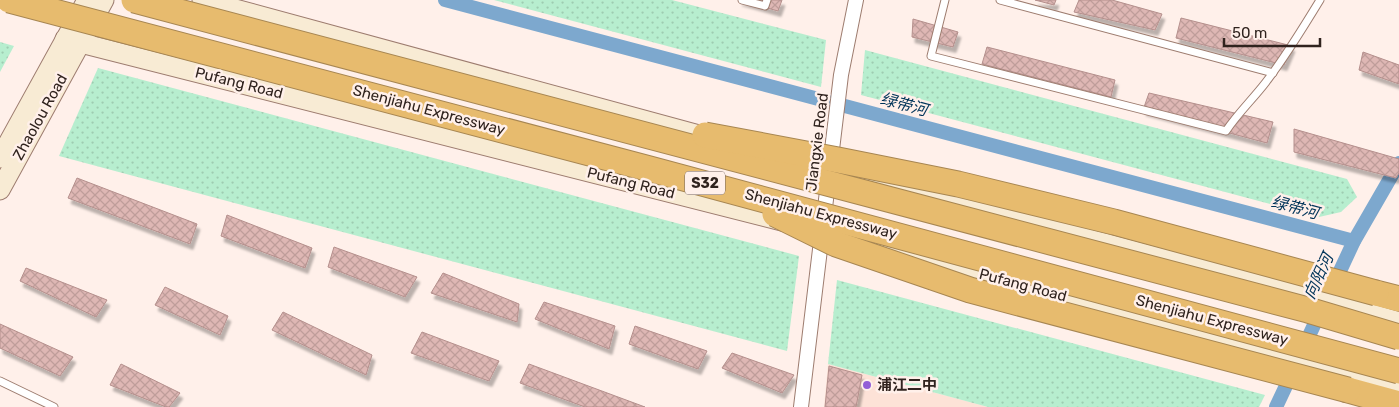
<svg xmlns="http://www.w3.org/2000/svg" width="1399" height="407" font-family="Rubik,'Noto Sans SC',sans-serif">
<defs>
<pattern id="grass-dots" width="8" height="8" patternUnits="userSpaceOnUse" patternTransform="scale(1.25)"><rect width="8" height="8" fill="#b7eecf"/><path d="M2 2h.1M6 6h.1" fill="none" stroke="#9eccb1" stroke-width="1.8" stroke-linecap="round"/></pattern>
<pattern id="building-cross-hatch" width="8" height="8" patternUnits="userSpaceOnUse" patternTransform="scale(1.25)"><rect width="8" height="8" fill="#deb7b4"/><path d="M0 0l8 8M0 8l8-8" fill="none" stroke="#bf9d9a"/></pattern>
<filter id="shadow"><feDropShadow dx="3" dy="5.5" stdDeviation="1" flood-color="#0004"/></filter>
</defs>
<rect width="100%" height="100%" fill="#fff0ea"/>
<path fill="#fde2d7" d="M828 364 988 407H824Z"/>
<g fill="url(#grass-dots)">
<path d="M494 0H672L826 40 821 87Z"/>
<path d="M0 42 14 46 0 72Z"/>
<path d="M865 50 1347 179 1357 197 1341 212 1319 217 861 95Z"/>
<path d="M98 68 799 256 787 351 59 156Z"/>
<path d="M837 280 1265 395 1259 407H988L828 364Z"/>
</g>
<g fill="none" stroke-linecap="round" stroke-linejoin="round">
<g stroke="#7da8ce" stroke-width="14">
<path d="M445 0 1354 241"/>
<path d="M1333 286 1354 241 1399 163"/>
<path d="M1302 351 1321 310"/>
<path d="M1276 407 1293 371"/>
</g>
</g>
<g fill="url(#building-cross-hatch)" stroke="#b48f8c" filter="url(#shadow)">
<path d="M739 0H782L778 11Z"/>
<path d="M1035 0H1056L1054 5Z"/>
<path d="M1079 0H1112L1162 14 1155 30 1074 12Z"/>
<path d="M1181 18 1292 46 1284 65 1176 38Z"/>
<path d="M913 19 958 32 953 47 912 37Z"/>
<path d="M987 47 1115 80 1111 97 982 64Z"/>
<path d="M1363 52 1399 65V84L1359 70Z"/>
<path d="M1149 93 1273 122 1267 143 1143 110Z"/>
<path d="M1294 129 1399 159V173L1396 178 1294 152Z"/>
<path d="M77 178 197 224 190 244 68 198Z"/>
<path d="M227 215 312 248 305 268 221 236Z"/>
<path d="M334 247 417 277 405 297 328 267Z"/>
<path d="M26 268 107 300 96 317 20 281Z"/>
<path d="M443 273 519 304 517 322 431 293Z"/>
<path d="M165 287 228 316 220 335 155 305Z"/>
<path d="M544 302 615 326 609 349 535 319Z"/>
<path d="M283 312 372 355 366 375 272 330Z"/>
<path d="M0 324 73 357 60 376 0 348Z"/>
<path d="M635 326 707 351 698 369 629 344Z"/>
<path d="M422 332 499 361 489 381 411 353Z"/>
<path d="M732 353 794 375 782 393 722 368Z"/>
<path d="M121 364 180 393 169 407H166L110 385Z"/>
<path d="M529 364 645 407H585L520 383Z"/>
<path d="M829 366 862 375 856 407H825Z"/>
</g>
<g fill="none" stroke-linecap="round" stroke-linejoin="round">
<defs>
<g id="lane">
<path d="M742 0 765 6 767 0"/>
<path d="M945 0 931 56 1226 131C1238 113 1253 99 1266 82 1286 56 1303 28 1320 0"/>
<path d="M1000 0 1273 73"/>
<path d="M0 381 54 407"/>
</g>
<path id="street" d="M801 407 841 75 856 0"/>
<g id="secondary">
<path d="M202 0 717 140"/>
<path d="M65 39 786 222"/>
<path d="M0 158 87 0"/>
<path d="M818 167 1354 309 1399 322"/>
<path d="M0 190 104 0"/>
<path d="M861 241 1399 385"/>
</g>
<g id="highway">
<path d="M1376 293 1399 299"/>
<path d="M1348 390 1399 404"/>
</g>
</defs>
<use href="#lane" stroke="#9d7c6f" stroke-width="9"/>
<use href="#street" stroke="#9d7c6f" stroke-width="16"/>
<use href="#secondary" stroke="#9d7c6f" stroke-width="21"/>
<use href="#highway" stroke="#a78652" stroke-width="27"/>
<use href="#lane" stroke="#fff" stroke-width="7"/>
<use href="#street" stroke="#fff" stroke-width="14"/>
<use href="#secondary" stroke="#f8ebd4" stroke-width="19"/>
<use href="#highway" stroke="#e7bb6e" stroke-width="25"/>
<defs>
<g id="highway-bridge">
<path d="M9 0 650 169 1399 371"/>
<path d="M134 0 1308 310 1399 337"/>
<path d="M705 135 838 160 958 184 1114 222 1376 293"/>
<path d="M775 214 836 244 970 290 1348 390"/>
</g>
</defs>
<use href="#highway-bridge" stroke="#a78652" stroke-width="27" stroke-linecap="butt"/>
<use href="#highway-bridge" stroke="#e7bb6e" stroke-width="25"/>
</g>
<circle fill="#935fd7" stroke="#fff0ea" stroke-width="2" cx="867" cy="385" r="5"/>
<g text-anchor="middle" stroke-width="5" stroke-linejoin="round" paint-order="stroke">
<rect fill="#fff0ea" stroke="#6e605b" stroke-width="1" x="685" y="171.5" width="40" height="23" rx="4"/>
<g font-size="14" font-weight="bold" fill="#30231e">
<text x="705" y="188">S32</text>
</g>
<g font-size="15" fill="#30231e" stroke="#fff0ea">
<text transform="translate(239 83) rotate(14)" y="5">Pufang Road</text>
<text transform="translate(429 110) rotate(15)" y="5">Shenjiahu Expressway</text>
<text transform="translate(40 117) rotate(-61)" y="5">Zhaolou Road</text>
<text transform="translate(817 142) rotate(-83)" y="5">Jiangxie Road</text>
<text transform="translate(631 183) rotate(14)" y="5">Pufang Road</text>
<text transform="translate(821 214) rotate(15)" y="5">Shenjiahu Expressway</text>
<text transform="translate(1023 285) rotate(15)" y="5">Pufang Road</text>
<text transform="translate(1212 320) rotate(15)" y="5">Shenjiahu Expressway</text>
</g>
<g font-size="15" font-weight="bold" fill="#30231e" stroke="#fff0ea" text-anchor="start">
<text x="877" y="390">浦江二中</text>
</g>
<g font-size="16" font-style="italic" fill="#003459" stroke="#fff0ea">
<text transform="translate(904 104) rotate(15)" y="6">绿带河</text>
<text transform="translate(1295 207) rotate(15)" y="6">绿带河</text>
<text transform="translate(1318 276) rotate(-65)" y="6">向阳河</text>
</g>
</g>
<path d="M1224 38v8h96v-8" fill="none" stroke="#30231e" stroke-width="2.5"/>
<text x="1232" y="38" font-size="15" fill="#30231e" stroke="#fff0ea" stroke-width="4" paint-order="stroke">50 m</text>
</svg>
